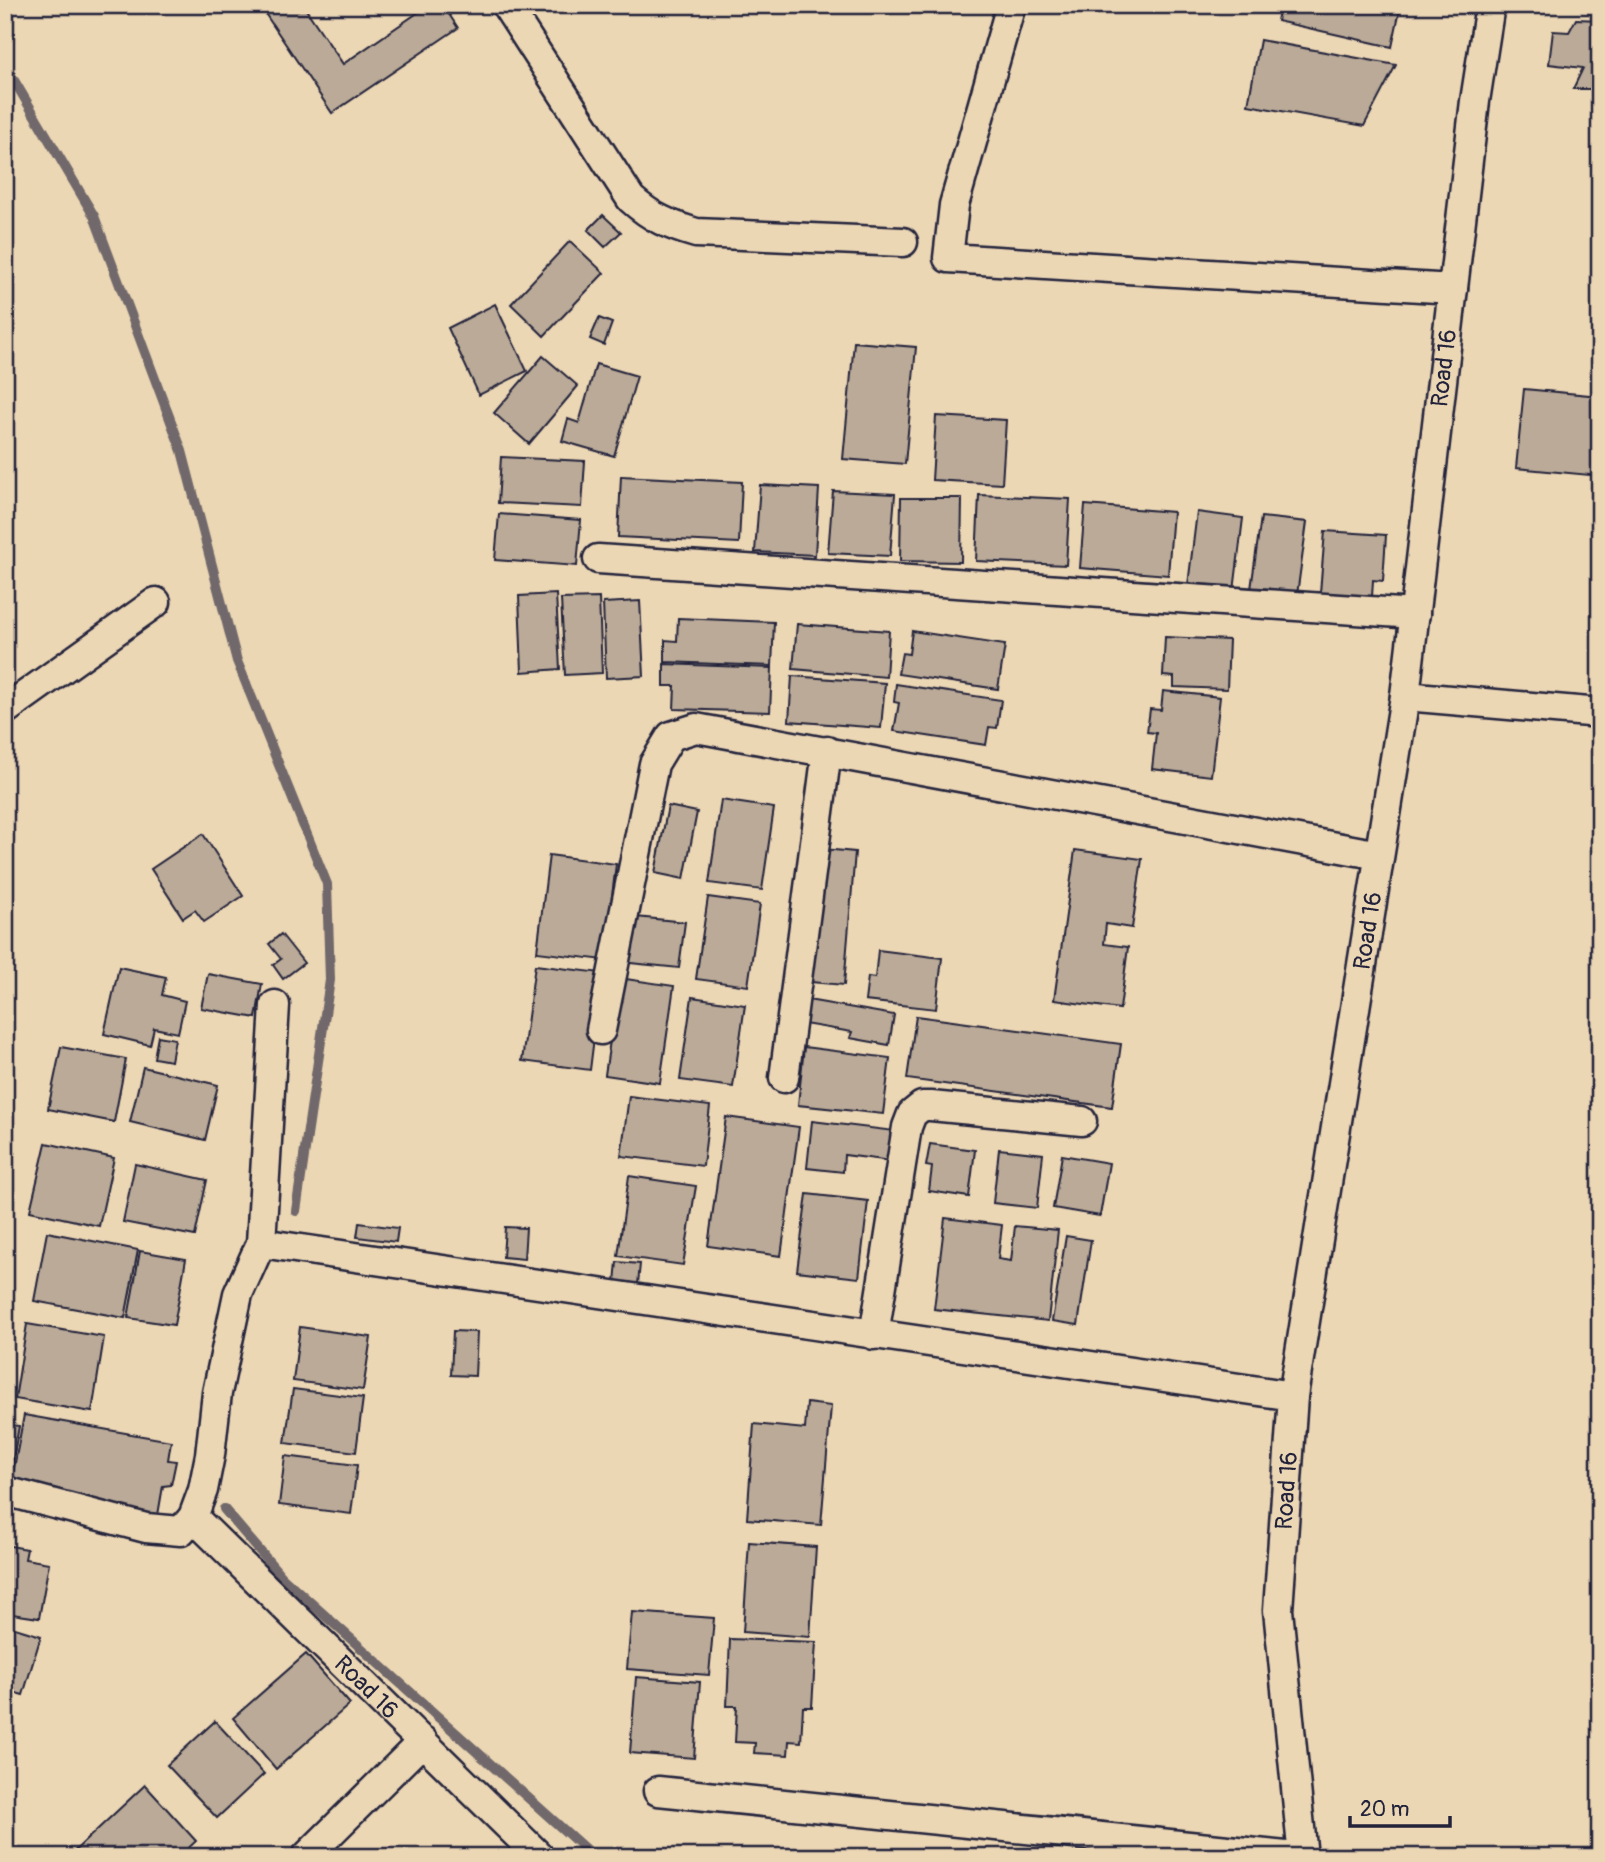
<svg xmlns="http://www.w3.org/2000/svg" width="1605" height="1862" font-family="Pangolin,sans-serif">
<rect width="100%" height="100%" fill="#ecd7b5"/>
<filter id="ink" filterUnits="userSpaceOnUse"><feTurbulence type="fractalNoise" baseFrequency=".0143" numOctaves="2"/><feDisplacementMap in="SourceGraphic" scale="14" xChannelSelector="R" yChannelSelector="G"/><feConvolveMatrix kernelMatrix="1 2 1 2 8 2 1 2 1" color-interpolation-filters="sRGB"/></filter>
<g filter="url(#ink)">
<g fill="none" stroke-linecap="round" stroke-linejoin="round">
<g stroke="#70686a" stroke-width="10">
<path d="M5 65 94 216 182 451 237 661 327 884 330 980 296 1211"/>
<path d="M224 1509 282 1577 594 1857"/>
</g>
</g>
<g fill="#baaa97" stroke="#22223b" stroke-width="2">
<path d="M303 5 343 64 429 5H443L458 28 332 113 260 6Z"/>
<path d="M1280 5H1401L1392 47 1277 21Z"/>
<path d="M1576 19 1600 20V89H1573L1583 68 1549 64 1553 31 1569 32Z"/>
<path d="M1260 40 1396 65 1364 126 1248 105Z"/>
<path d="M603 215 621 232 605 247 588 230Z"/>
<path d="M570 241 604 273 544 336 511 304Z"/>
<path d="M495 304 527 371 479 395 448 328Z"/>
<path d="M599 318 612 323 604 345 590 339Z"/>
<path d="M854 342 916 347 905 464 843 459Z"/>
<path d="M543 356 578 386 529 444 494 413Z"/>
<path d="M596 364 637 376 614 456 562 441 568 419 579 423Z"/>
<path d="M1524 389 1600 396V476L1516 468Z"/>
<path d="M936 416 1006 420 1002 484 932 480Z"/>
<path d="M501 457 585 461 582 507 498 503Z"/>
<path d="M621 476 742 482 739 543 618 537Z"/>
<path d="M760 485 819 488 815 555 755 552Z"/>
<path d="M833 491 895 494 890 556 828 553Z"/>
<path d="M979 495 1070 499 1066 565 976 561Z"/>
<path d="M901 498H962L961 562 900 561Z"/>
<path d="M1085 505 1173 512 1168 575 1080 568Z"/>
<path d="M1197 512 1243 518 1234 591 1188 585Z"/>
<path d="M499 514 581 520 577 566 495 560Z"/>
<path d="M1261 517 1307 522 1297 595 1251 589Z"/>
<path d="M1325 531 1386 535 1383 581 1373 580 1372 597 1320 593Z"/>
<path d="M556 594 560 669 522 672 519 596Z"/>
<path d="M599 598 602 673 565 675 561 599Z"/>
<path d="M640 601 644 676 606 678 603 603Z"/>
<path d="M678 618 774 622 772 666 665 662V640L677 641Z"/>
<path d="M797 624 889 631 886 677 793 669Z"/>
<path d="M912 631 1005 645 998 689 898 674 902 653 909 654Z"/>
<path d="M1165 637 1229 640 1227 689 1174 687V677L1163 676Z"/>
<path d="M664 664 772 668 770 712 674 709 675 686H664Z"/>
<path d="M792 676 885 683 881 728 789 721Z"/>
<path d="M896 684 1001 700 997 728 989 727 986 745 894 731 899 703 894 702Z"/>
<path d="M1163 691 1220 697 1211 776 1152 769 1156 733 1147 732 1150 709 1161 710Z"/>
<path d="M721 800 774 808 762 890 709 883Z"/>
<path d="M668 806 697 812 684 879 655 873Z"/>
<path d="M203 834 243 896 204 922 195 910 183 918 151 869Z"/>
<path d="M823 849 855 852 844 985 811 982Z"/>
<path d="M1075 850 1142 859 1132 928 1106 924 1104 944 1128 947 1120 1009 1054 1000Z"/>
<path d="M549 855 616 864 604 960 537 952Z"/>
<path d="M708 897 760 904 748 986 696 979Z"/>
<path d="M626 916 685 922 679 968 621 962Z"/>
<path d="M281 934 304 963 283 979 273 965 281 959 269 944Z"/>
<path d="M878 950 942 958 936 1009 865 1001 868 977 875 978Z"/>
<path d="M535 965 602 973 590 1070 522 1061Z"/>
<path d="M119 967 166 977 162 995 185 1001 178 1033 154 1028 150 1045 104 1034Z"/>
<path d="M208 974 262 984 256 1018 201 1008Z"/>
<path d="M619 978 674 986 660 1083 605 1075Z"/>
<path d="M692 997 745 1005 733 1087 680 1080Z"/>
<path d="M808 1000 894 1015 889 1045 850 1038 852 1032 804 1024Z"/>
<path d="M916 1016 1121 1044 1112 1107 907 1079Z"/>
<path d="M158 1036 175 1039 171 1061 154 1058Z"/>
<path d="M61 1047 126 1059 114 1122 48 1109Z"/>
<path d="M804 1047 890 1058 883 1114 798 1105Z"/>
<path d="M143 1067 218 1085 205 1140 130 1122Z"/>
<path d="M629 1096 710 1106 703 1166 621 1156Z"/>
<path d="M726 1117 799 1127 781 1256 708 1246Z"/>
<path d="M812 1121 895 1131 891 1161 844 1155 843 1172 807 1168Z"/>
<path d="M46 1143 114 1158 99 1226 30 1211Z"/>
<path d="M930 1144 975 1150 969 1197 929 1191 932 1167 926 1166Z"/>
<path d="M999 1149 1043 1154 1037 1208 993 1203Z"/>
<path d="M1062 1155 1109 1163 1100 1216 1053 1208Z"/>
<path d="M135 1164 207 1180 195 1236 123 1222Z"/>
<path d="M629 1176 696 1186 683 1265 618 1256Z"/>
<path d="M807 1194 868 1201 859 1278 797 1271Z"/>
<path d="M945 1218 1002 1225 998 1259 1011 1261 1015 1226 1058 1230 1048 1321 934 1309Z"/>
<path d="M359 1223 398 1228 396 1242 357 1237Z"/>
<path d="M505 1227 526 1228 524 1259 503 1257Z"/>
<path d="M47 1232 138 1250 125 1318 34 1301Z"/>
<path d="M1066 1236 1091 1240 1078 1325 1052 1321Z"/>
<path d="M140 1251 186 1259 174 1325 128 1318Z"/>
<path d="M617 1262 640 1264 638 1284 615 1282Z"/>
<path d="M27 1324 104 1337 92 1412 15 1399Z"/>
<path d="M300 1327 371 1337 363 1390 293 1381Z"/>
<path d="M453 1331 477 1332 475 1376 451 1375Z"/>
<path d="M293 1389 363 1398 356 1452 285 1443Z"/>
<path d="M807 1403 831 1406 821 1525 747 1519 754 1424 805 1429Z"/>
<path d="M24 1415 171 1441 168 1460 176 1461 171 1485 163 1486 158 1515 10 1489Z"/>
<path d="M5 1424 19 1426 8 1486 5 1485Z"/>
<path d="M285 1456 357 1465 351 1514 279 1505Z"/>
<path d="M749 1542 816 1547 810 1637 743 1632Z"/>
<path d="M5 1545 27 1549 25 1559 49 1563 39 1618 5 1613Z"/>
<path d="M632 1612 714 1618 709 1675 627 1669Z"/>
<path d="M5 1625 41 1636 23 1695 5 1690Z"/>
<path d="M730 1639 816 1642 812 1707H803L801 1742 789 1741 788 1755 754 1753 755 1743 735 1742 737 1706H727Z"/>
<path d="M306 1654 350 1704 276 1769 233 1718Z"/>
<path d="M636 1677 700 1682 694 1758 630 1753Z"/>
<path d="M215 1721 264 1774 217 1818 167 1765Z"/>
<path d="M145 1785 196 1841 179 1857H68Z"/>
</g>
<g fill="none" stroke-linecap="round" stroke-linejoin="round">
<defs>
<g id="minor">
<path d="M506 5 631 199C652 218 669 225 696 233L903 242"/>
<path d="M1011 5 954 205 948 258 1453 289"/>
<path d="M598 559 1415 614"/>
<path d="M1405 696 1600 713"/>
<path d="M5 710 156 602"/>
<path d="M601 1030 654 764 671 736 696 728 1379 855"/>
<path d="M784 1078 827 751"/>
<path d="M261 1243 275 1005"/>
<path d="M874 1335 907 1127 912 1114 922 1106H931L1082 1121"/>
<path d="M5 1491 146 1528 181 1531 193 1517 203 1490 210 1455 217 1393 238 1294 261 1243 1293 1396"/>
<path id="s1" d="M193 1517 540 1857"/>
<path d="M658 1791 1296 1857"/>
<path d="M306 1857 423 1741"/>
<path id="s2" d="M1303 1857 1278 1610 1293 1396 1405 696 1475 101 1490 5"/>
</g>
</defs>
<use href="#minor" stroke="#22223b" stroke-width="33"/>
<use href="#minor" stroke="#ecd7b5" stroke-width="28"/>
</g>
</g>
<g text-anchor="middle" stroke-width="5" stroke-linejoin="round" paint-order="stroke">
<g font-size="24" fill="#22223b" stroke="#ecd7b5">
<text dy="8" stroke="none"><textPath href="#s2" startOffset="1502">Road 16</textPath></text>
<text dy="8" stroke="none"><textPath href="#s2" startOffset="934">Road 16</textPath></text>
<text dy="8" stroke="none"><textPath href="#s2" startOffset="368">Road 16</textPath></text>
<text dy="8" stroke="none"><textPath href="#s1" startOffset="243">Road 16</textPath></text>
</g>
</g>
<rect width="1605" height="1862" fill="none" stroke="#ecd7b5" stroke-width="28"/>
<rect x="14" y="14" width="1577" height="1834" fill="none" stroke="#22223b" stroke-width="2.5" filter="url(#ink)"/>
<path d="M1350 1816v10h100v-10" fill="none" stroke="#22223b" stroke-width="3.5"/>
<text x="1360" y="1816" font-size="21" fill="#22223b" stroke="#ecd7b5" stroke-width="5" paint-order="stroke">20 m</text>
</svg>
